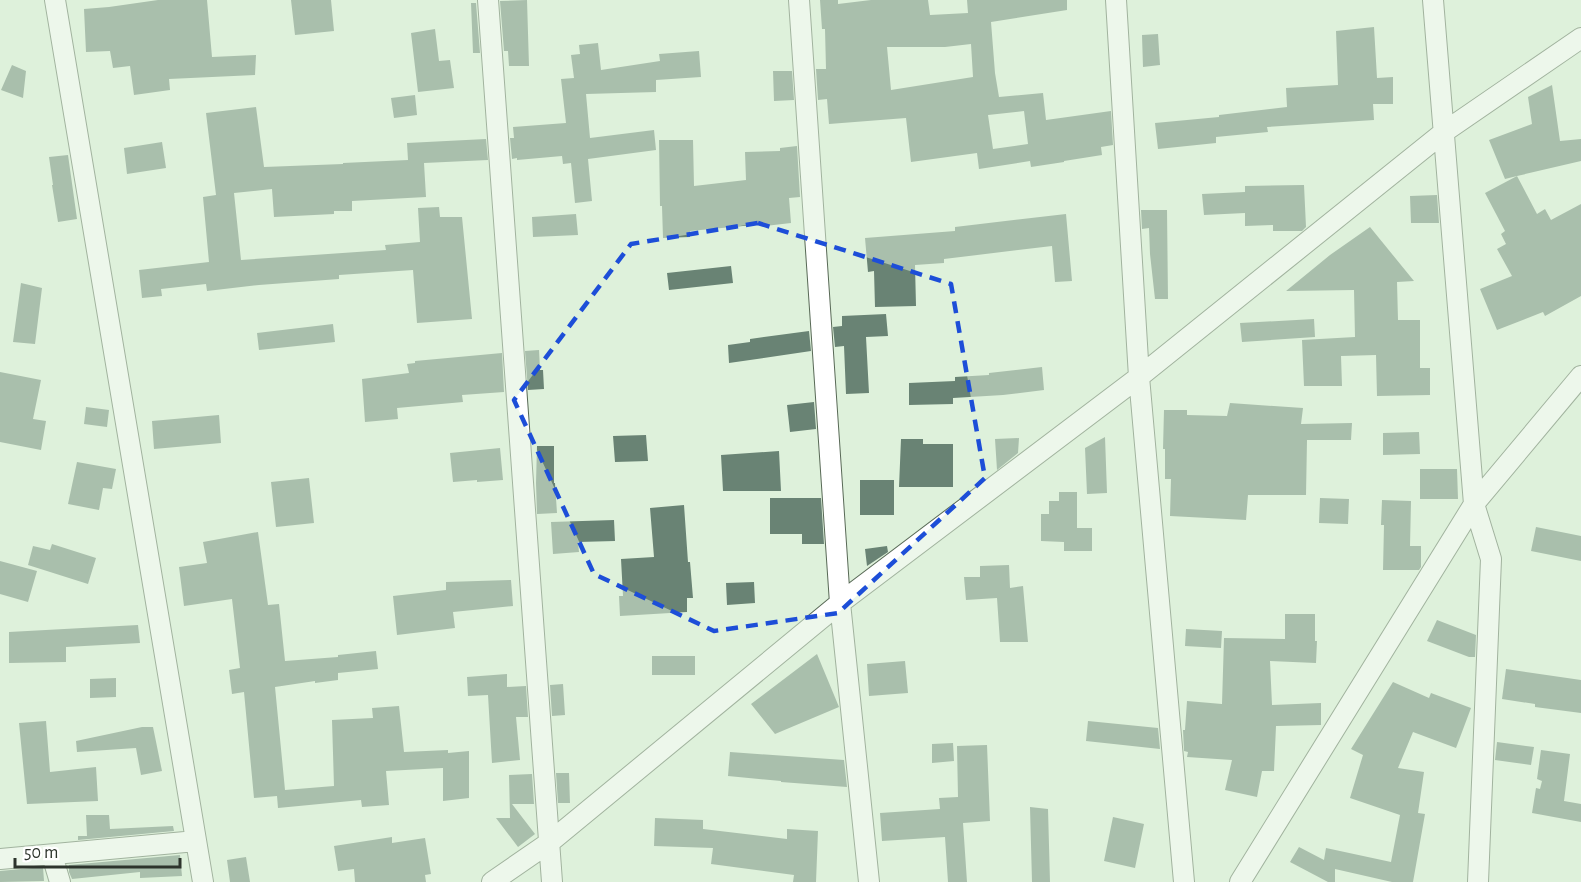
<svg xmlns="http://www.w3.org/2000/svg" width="1581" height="882" font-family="'Alegreya Sans',sans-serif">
<rect width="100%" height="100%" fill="#def1db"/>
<!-- building -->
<path fill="#698374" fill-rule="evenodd" d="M158,0H207L212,57L256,55L255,75L169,79L170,90L134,95L130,66L113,68L110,51L86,52L84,9L109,7Z
M291,0H331L334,31L295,35Z
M527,0L529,66H509L508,51H504L500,1Z
M820,0H838V4L871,0H928L930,15L968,13L967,0H1067V10L991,22L995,73L999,97L1043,93L1046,120L1111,111L1113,145L1101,147L1102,155L1064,161V162L1031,167L1030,161L979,169L977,153L911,162L906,118L829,124L827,99L818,100L816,69H826L825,29H822ZM971,44L973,77L891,90L887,47H945ZM1024,111L1028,144L993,149L988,115Z
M471,3H476L480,53H473Z
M1374,27L1377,78L1393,77V104H1373L1374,120L1267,127L1268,132L1216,137V143L1158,149L1155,123L1219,117V115L1287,107L1286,88L1338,85L1336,31Z
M435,29L439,61L450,60L454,88L418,92L411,33Z
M1158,34L1160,65L1143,67L1142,35Z
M598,43L601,70L660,61L659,54L699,51L701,77L656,80V92L586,94L590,138L654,130L656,150L588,159L592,201L575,203L571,163L563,164L562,156L517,160V158L512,159L510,138H514L513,127L566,123L561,79L574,78L571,55L580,54L579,45Z
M12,65L26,71L23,98L1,90Z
M773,71H792L794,100L774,101Z
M1552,85L1560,141L1581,139V161L1517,176L1537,214L1545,209L1551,220L1581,204V296L1545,316L1543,312L1497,330L1480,289L1512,276L1497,249L1506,244L1501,234L1505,231L1485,193L1517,176L1505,179L1489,140L1532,124L1528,97Z
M415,95L417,115L394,118L391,98Z
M256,107L264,167L343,164V163L408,160L407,143L486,139L488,160L424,163L426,197L352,201V211H334V214L274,217L272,189L234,193L241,260L386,250L385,245L420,242L418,208L439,207L440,217H462L472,319L417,323L413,270L339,275V279L259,285L207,291L206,284L161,289L162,296L142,298L139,270L209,262L203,197L216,195L206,113Z
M659,140H693L694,186L746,180L745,152L780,151V148L797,146L800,197L789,198L791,223L765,226L764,224L690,231V237L663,238L662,206H660Z
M162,142L166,168L127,174L124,148Z
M68,155L77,219L58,222L52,185H53L49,157Z
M1304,185L1306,227L1302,231H1273V225L1245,226V213L1204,215L1202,194L1245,192V186Z
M1437,195L1439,223H1411L1410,196Z
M1141,210H1167L1168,299H1155L1150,254L1149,228L1142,229Z
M576,214L578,235L533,237L532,217Z
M1066,214L1072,281L1055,282L1052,246L944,259V263L915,265L916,306L875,307L874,271L868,272L865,238L955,231V227Z
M1370,227L1414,281L1397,282L1398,320H1420V368H1430V395L1377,396L1376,355L1341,356L1342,386H1304L1302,340L1355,337L1354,290L1286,291L1330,255Z
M731,266L733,283L669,290L667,273Z
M21,283L42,288L35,344L13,342Z
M886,314L888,336L866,337L869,393L846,394L844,346L835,347L833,327L842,326V316Z
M1314,319L1315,337L1242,342L1240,323Z
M333,324L335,342L259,350L257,333Z
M809,331L811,351L729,363L728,345L750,342V339Z
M539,350L540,370H543L544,389L528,390L525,351Z
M502,353L504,392L462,395L463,402L397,408L398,419L365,422L362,379L409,373L407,364L415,363V361Z
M1042,367L1044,390L1003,395L953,398V404L909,405V383L955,381V377L989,375V373Z
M0,372L41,380L33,419L46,421L41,450L0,442Z
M814,402L816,429L790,432L787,405Z
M1230,403L1303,408L1301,424L1352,423L1351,440H1307L1306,495H1248L1246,520L1170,516L1171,479H1165V449H1163L1164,410H1187V415L1227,416Z
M86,407L109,410L107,427L84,424Z
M219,415L221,443L154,449L152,421Z
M1419,432L1420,454L1383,455V433Z
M646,435L648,461L615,462L613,436Z
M1105,437L1107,493L1087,494L1085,448Z
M1019,438L1018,453L997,470L995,439Z
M901,439H923V444H953V487H899Z
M537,446H554V483H555L557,513L537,514L536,483Z
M500,448L503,480L477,482V480L453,482L450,453Z
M779,451L781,491H723L721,455Z
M77,462L116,469L112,489L103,488L99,510L68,504Z
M1420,469H1457L1458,499H1420Z
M309,478L314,523L276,527L271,482Z
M860,480H894V515H860Z
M1059,492H1077V528H1092V551H1064V542L1041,541V514H1049V501H1059Z
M770,498H821L824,544H802V534H770Z
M1320,498L1349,499L1348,524L1319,523Z
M1382,500L1411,501L1410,546H1421V567L1419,570H1383L1384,525H1381Z
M684,505L688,562H690L693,598H687V612L620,616L619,596H623L621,559L654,557L650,508Z
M614,520L615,541L578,542L579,552L553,554L551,522Z
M1536,527L1581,536V561L1531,551Z
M258,532L268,605L279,604L285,661L338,657V655L376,651L378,669L338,673V680L315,683V681L275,687L285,790L334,786L332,720L373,718L372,708L399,706L404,752L448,750V753L469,751V798L443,801V768L386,771L389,805L362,807L361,800L278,808L277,796L254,798L244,692L232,694L229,670L240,668L232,599L184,606L179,567L207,563L203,542Z
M52,544L96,558L88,584L28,565L33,546L50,550Z
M887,546L888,552L867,566L865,549Z
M0,561L37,571L28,602L0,594Z
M1009,565L1010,588L1023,586L1028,642H1000L997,598L966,600L964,577H980V566Z
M511,580L513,606L453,612L455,628L397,635L393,596L446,590V582Z
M754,582L755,603L727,605L726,583Z
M1285,614H1315V641H1317L1316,663L1270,661L1272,705L1321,703V725L1276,726L1274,771H1262L1257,797L1225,790L1232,760L1187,757L1188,752L1184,751L1183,730H1185L1187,701L1222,704L1224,638L1285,639Z
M1437,620L1476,635L1475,657H1469L1427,641Z
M138,625L140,643L66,647V662L9,663V632Z
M1186,629L1222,631L1221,648L1185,646Z
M817,654L839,707L775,734L751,704Z
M652,656H695V675H652Z
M905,661L908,693L869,696L867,664Z
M1506,669L1581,680V713L1535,707V704L1502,699Z
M507,674V687L526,686L528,717H516L520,760L492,763L488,695L468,696L467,677Z
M116,678V697L90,698V679Z
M1393,682L1429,698L1431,693L1471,708L1456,748L1413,732L1398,768L1424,772L1418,813L1425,814L1413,882H1392L1335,869V882H1328L1290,862L1299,847L1324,860L1326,848L1391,862L1400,815L1350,798L1363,755L1351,749Z
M563,684L565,715L552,716L550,685Z
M46,721L50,772L96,767L98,801L27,804L19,723Z
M1088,721L1158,728L1160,749L1086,741Z
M142,727H153L162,771L141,775L136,748L77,752L76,741Z
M1497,742L1534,747L1531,765L1495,760Z
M953,743L954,761L932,763V744Z
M987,745L990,821L963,823L967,882H948L945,837L882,841L880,813L940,809L939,798L958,797L957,746Z
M1541,750L1570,754L1564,801L1581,804V822L1532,813L1536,788L1540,789L1542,781L1537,779Z
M730,752L844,760L847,787L781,782V781L728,776Z
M556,773H569L570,803H558Z
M532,774L534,804H512L535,834L518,847L496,818H510L509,775Z
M1030,807L1048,809L1050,882H1032Z
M86,815H109L110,829L173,826L174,831L78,840V836H87Z
M1113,817L1144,824L1135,868L1104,861Z
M655,818L703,820V829L787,839V829L818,831L816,882H793L794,875L711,864L713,848L654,846Z
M392,837V843L425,838L431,874L425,875L426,882H355L354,869L338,871L334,846Z
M180,855L182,876L140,878V872L72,879L69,872V865Z
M246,857L250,882H230L227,860Z
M43,867L44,881L0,882V871Z"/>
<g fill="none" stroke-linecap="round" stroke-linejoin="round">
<!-- minor casing -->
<g stroke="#586956" stroke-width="22">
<path id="minor" d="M55,0L203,882
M488,0L552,882
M799,0L840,603L869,882
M1116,0L1139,377L1184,882
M1433,0L1474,504L1491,559L1478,882
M52,855L60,882
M0,859L196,841
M492,882L550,842L840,603L1139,377L1444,132L1581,38
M1240,882L1474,504L1581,376"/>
</g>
<!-- minor -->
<use href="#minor" stroke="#fff" stroke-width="20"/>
</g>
<!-- marked area -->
<path d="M0 0H1581V882H0ZM758,223L951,284L985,478L838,613L714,631L594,574L514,400L631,244Z" fill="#def1db" fill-opacity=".55" fill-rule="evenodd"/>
<path fill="none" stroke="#1d4ed8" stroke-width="4.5" stroke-dasharray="12 8" stroke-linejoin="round" d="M758,223L951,284L985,478L838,613L714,631L594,574L514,400L631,244Z"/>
<!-- scale -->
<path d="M15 858v9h165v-9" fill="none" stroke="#2d342c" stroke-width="3"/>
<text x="24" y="858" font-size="18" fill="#2d342c" stroke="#ffffff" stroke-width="4.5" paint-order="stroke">50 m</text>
</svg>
